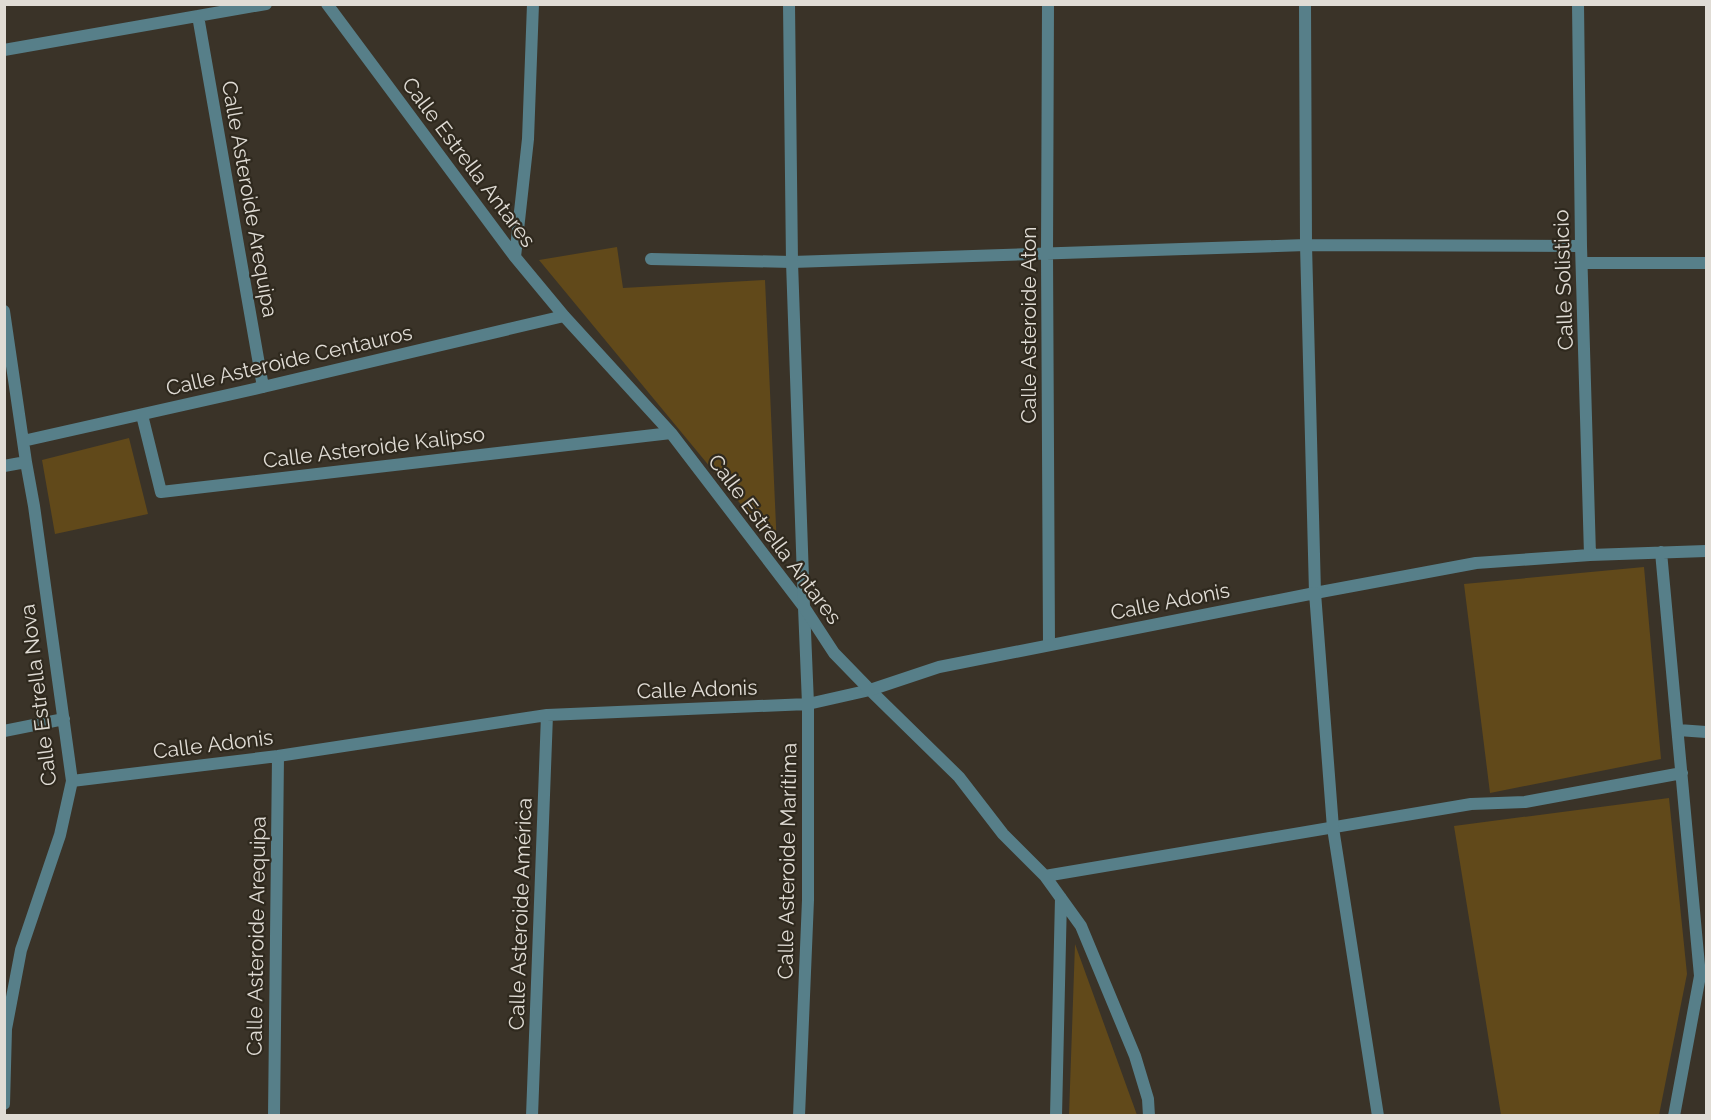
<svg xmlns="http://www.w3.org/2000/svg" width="1711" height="1120" font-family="Raleway,sans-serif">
<rect width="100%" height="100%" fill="#3a3328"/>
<!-- green -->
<path fill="#61491a" d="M617,247L623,288L765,280L777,548L539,260Z
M129,438L148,514L55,534L42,460Z
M1644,567L1661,759L1490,793L1464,584Z
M1669,798L1687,974L1659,1115H1501L1454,826Z
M1075,944L1137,1115H1069Z"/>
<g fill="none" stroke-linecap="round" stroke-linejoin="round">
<!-- minor -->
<path stroke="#577f89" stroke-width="12" d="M327,4L515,257L564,316L671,433L804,607L808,704V900L799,1116
M1048,4L1047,254L1049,644
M1305,4L1306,245L1315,593L1476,563L1590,555L1706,551
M1578,4L1581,246L1590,555
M198,16L263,387
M4,50L266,4
M515,257L528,139L533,4
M651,259L792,262L1306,245L1581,246
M1582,263H1706
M4,311L26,462L34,506L72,781L60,835L21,950L6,1029L4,1104
M142,415L161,492L671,433
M23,441L263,387L564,316
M4,466L26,462
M1661,552L1700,976L1674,1116
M1678,730L1706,732
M4,731L64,719
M72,781L278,756L547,715L808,704L870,690L959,777L1003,834L1045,876L1081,926L1135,1056L1148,1099L1149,1116
M1045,876L1471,804L1525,802L1682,773
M274,1116L278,756
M532,1116L547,715
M1056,1116L1061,898"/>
<!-- tertiary -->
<path stroke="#577f89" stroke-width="12" d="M789,4L792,262L804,607L834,653L870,690L939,667L1315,593L1333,828L1378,1116"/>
</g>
<g text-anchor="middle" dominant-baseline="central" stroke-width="4.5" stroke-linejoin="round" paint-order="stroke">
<!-- street labels -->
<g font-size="21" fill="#e0dcd5" stroke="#2f291e">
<text transform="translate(469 162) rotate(53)">Calle Estrella Antares</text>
<text transform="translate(250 199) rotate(80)">Calle Asteroide Arequipa</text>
<text transform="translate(1563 280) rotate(-92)">Calle Solisticio</text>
<text transform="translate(1028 325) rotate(-90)">Calle Asteroide Aton</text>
<text transform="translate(289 360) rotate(-13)">Calle Asteroide Centauros</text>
<text transform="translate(374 447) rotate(-7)">Calle Asteroide Kalipso</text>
<text transform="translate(775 539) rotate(53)">Calle Estrella Antares</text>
<text transform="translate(1170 601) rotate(-11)">Calle Adonis</text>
<text transform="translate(697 689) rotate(-2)">Calle Adonis</text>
<text transform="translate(38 695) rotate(-97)">Calle Estrella Nova</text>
<text transform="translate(213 744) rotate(-7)">Calle Adonis</text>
<text transform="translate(787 861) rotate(-89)">Calle Asteroide Marítima</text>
<text transform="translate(520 914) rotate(-88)">Calle Asteroide América</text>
<text transform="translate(256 936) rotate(-89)">Calle Asteroide Arequipa</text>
</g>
</g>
<!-- border -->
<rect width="1711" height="1120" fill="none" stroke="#e0dcd5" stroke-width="12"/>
</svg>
